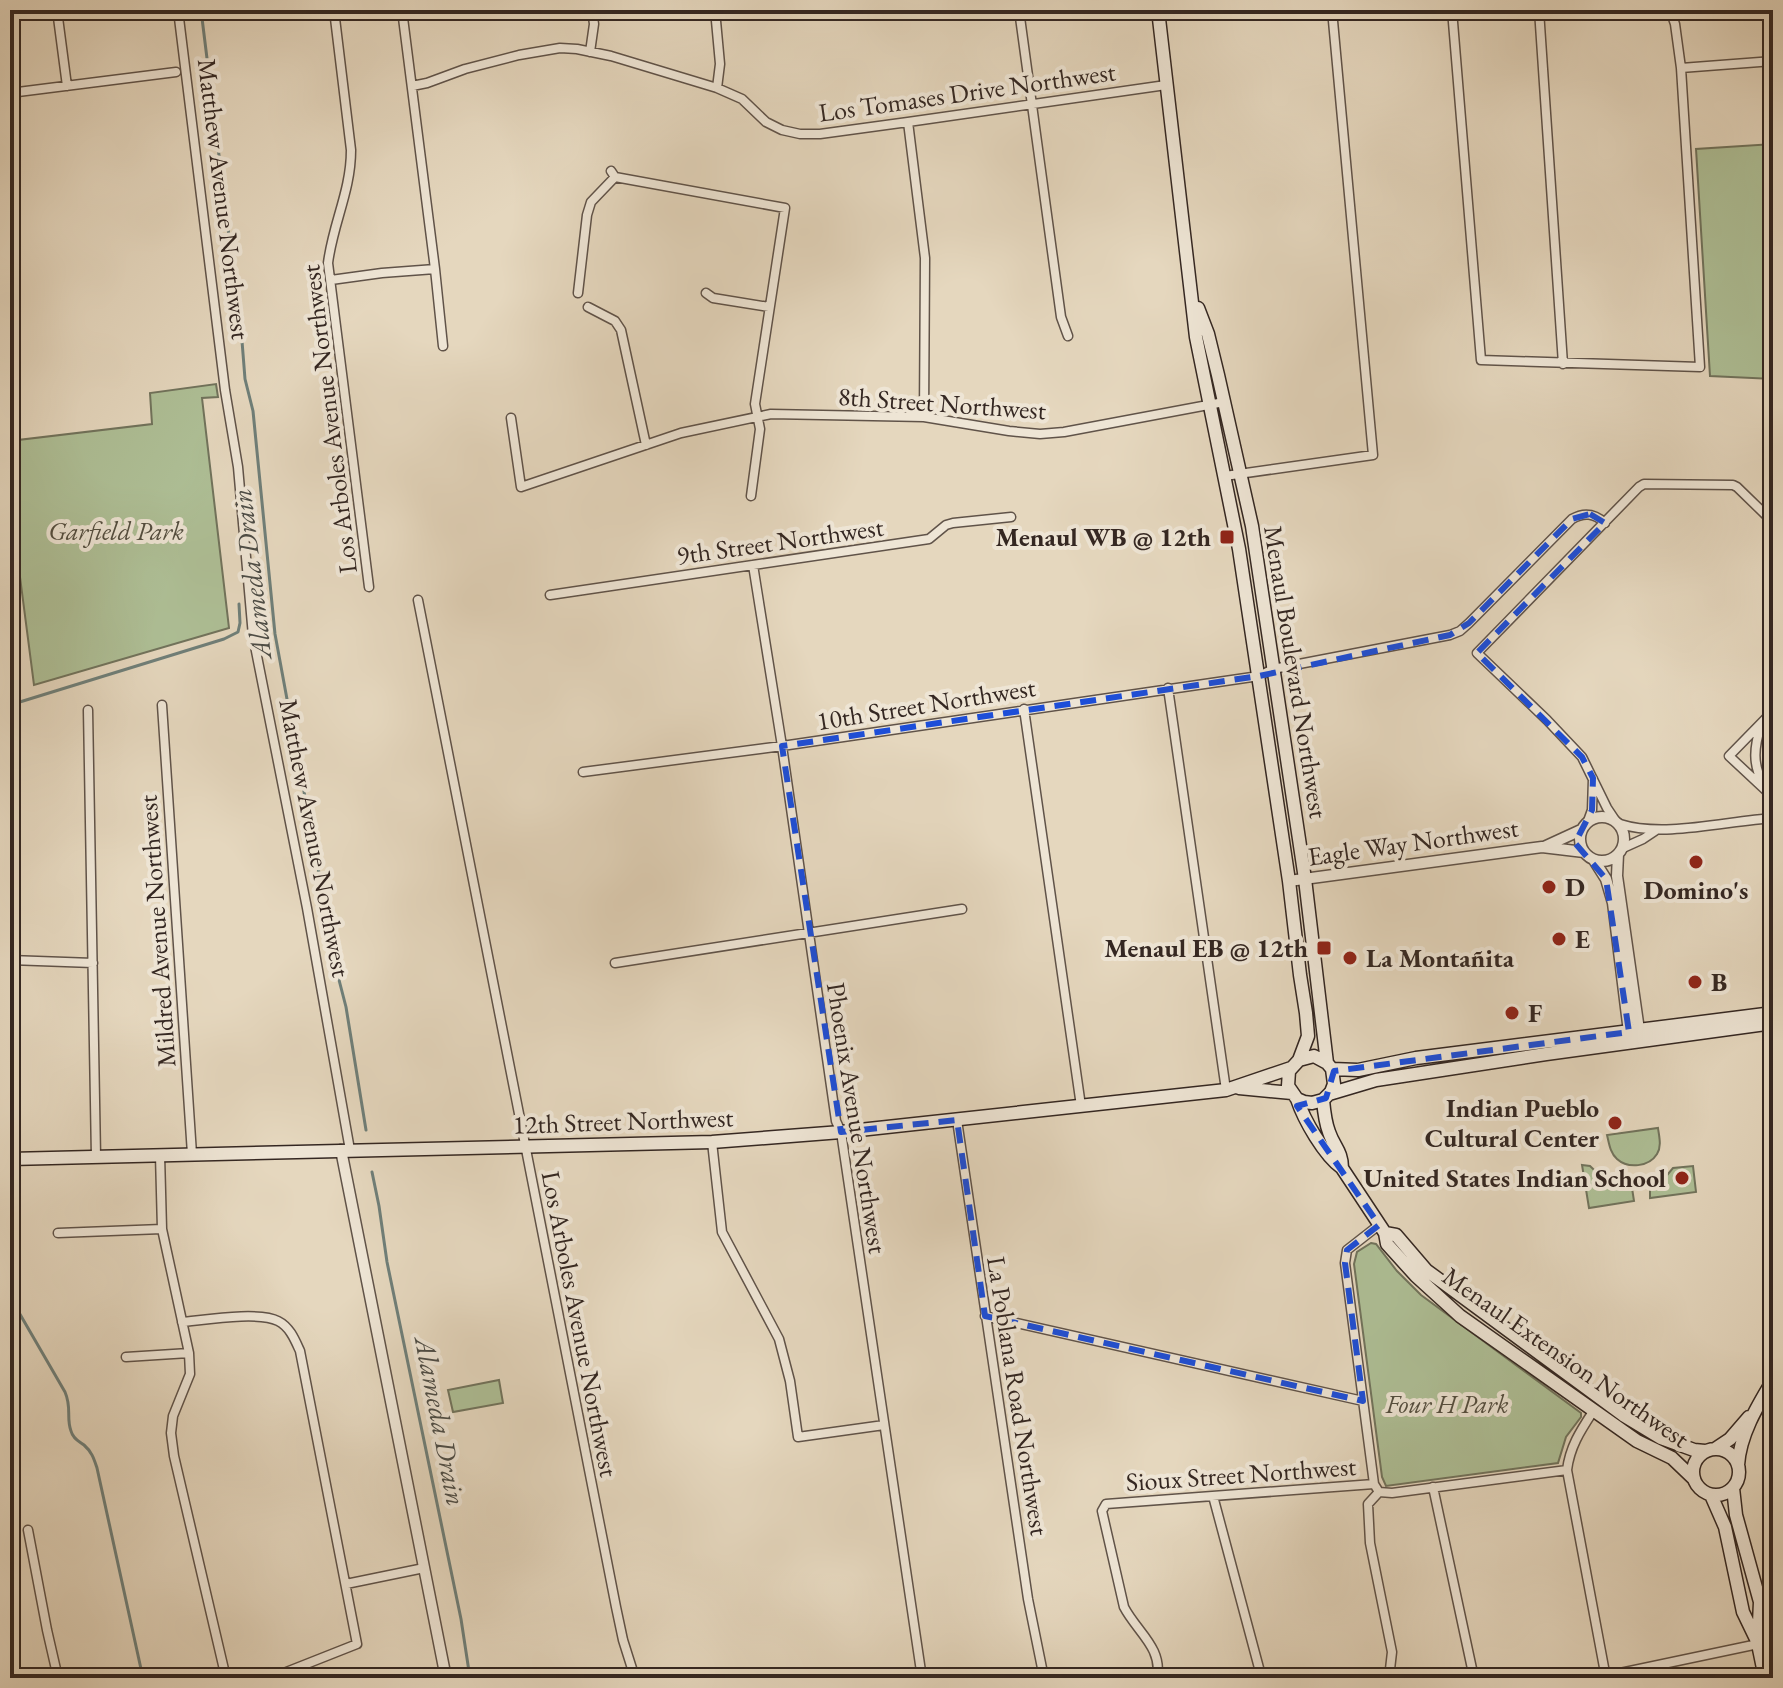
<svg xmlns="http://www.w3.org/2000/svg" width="1783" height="1688" font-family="'EB Garamond',serif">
<rect width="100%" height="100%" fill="#e5d7be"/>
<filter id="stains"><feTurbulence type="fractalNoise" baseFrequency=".0025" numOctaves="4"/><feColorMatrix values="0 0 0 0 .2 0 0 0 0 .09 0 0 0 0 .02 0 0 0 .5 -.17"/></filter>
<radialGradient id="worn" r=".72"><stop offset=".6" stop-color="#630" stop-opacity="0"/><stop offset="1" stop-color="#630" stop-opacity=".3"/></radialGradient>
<!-- green -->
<path fill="#aebf96" stroke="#71735c" stroke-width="2" d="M1773,144V379L1710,376L1696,149Z
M216,384L218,397L202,398L229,628L34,685L10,500V441L152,424L150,393Z
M1658,1128C1659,1136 1662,1146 1657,1154C1649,1167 1628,1169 1617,1159C1610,1153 1609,1143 1607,1135Z
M1582,1165L1590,1166C1604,1180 1612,1186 1632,1188L1634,1201L1589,1208Z
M1693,1166L1696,1192L1650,1198V1188L1663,1180L1673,1168Z
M1371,1243L1376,1244L1397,1271L1421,1295L1581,1413V1417L1566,1437L1558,1463L1386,1486L1382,1477L1354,1264L1357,1252Z
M499,1380L503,1403L453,1412L448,1390Z"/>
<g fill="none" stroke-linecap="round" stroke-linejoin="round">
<!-- stream -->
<path stroke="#6f7f79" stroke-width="3" d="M201,10L242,341L245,379L253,411L275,634L338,976L346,1007L366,1130
M10,705L224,639L238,632L240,623L239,604
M372,1172L379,1206L387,1262L461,1619L470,1678
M10,1297L65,1392C72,1408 66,1418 71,1431C73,1439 79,1441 84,1445C92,1452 94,1459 97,1468L143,1678"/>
<!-- minor casing -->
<g stroke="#605349" stroke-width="11">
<path id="minor" d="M57,10L67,86
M178,10L225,390L238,467L253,636L307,908L350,1150
M334,10L351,150C351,191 333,223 328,263L369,587
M402,10L435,269L443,346
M715,10L720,64L717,88
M1019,10L1061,317L1068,336
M1452,10L1481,360L1700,367L1681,68L1675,24L1670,10
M1539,10L1563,364
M590,52L594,24L592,10
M1681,68L1773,61
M412,86L427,83L465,69L519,55L560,48L577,49L611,56L717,88L742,99L766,122L782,130L800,134H820L908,122L1166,85
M10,93L176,72
M908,122L925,258L924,417
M611,171L615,177L785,208L755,404L760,429L751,496
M331,280L382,273L435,269
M578,293L587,215L591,202L615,177
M706,293L713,298L769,307
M588,307L615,321L621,330L646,445
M511,418L521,487L681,433L771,414L924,417L1009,431L1040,434L1064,432L1224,402
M1225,476L1373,455L1332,10
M753,565L782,746L836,1121L841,1132L922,1678
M550,595L929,539L946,525L953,523L1011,517
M418,600L616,1607L623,1640L635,1678
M1168,688L1226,1090
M162,705L192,1154
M1024,709L1081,1106
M88,710L96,1157
M1773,711L1729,756L1773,797
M1761,725C1754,747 1752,765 1764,785
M583,772L782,746L1259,676L1273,669L1450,635L1460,631L1469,623L1572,519C1584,512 1594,513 1605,523
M1615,820L1607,808L1582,757L1547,720L1477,653L1639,487L1644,484L1733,485L1737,487L1773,522
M1588,821L1592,810L1593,779
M1620,824C1664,838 1726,821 1773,818
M1623,848L1643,839L1655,831
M10,960L93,963
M615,963L962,909
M957,1120L1028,1599L1044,1678
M712,1142L722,1232L779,1339L790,1381L798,1437L884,1425
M160,1155L162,1229L189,1353L190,1374L173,1416L171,1433L174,1456L226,1678
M58,1233L162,1229
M985,1316L1363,1401
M182,1322C204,1320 259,1311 278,1321C290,1327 295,1340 300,1351L357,1644L271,1678
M126,1357L189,1353
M1594,1410C1581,1430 1570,1446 1567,1470L1606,1678
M1433,1487L1474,1678
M1379,1492L1374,1484L1345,1263L1347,1250L1379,1225
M1379,1492L1368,1504L1370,1543L1392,1652L1389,1678
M1379,1492L1392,1493L1567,1470
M1213,1496L1259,1668
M28,1530L47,1630L58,1678
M346,1584L424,1568
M1606,1676L1758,1644
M1157,1678C1163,1648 1137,1632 1124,1607L1102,1511L1106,1504L1374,1484"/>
</g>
<!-- tertiary casing -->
<g stroke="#605349" stroke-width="13">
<path id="tertiary" d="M1580 839a22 22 0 1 1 44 0a22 22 0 1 1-44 0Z
M1544,847L1581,830
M1618,854L1617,876L1639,1030L1638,1037
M1594,860L1606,879L1613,903L1629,1032L1633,1038
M1289,881L1542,847L1584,852
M341,1150L446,1678"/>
</g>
<!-- secondary casing -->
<g stroke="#342722" stroke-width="15">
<path id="secondary" d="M1158,10L1196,337L1239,549L1289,881L1300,975L1306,1013L1308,1036L1299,1060L1289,1071L1288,1086L1297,1099L1304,1102L1312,1103L1323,1100L1331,1092L1334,1084L1332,1069L1327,1063L1314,1056L1299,1060
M1198,308L1208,334L1218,375L1252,526L1305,879L1327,1063
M1332,1069L1358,1070L1416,1058L1773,1013
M1239,1088L1292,1093
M1329,1094L1376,1080L1546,1054L1773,1023
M1297,1099C1304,1120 1324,1155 1342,1168L1385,1233L1387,1244L1416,1276L1460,1316L1637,1441L1672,1458L1694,1479
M1323,1100C1324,1111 1325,1122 1329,1132C1334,1147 1342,1151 1342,1168
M10,1159L712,1142L841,1132L1226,1090L1291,1068
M1385,1233L1396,1235L1426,1270L1623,1415L1661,1438L1694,1450L1705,1451
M1693 1472a23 23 0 1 1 46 0a23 23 0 1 1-46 0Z
M1715,1449L1730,1439L1749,1417
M1738,1465C1740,1434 1758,1405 1773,1380
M1733,1488L1736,1515L1760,1602L1758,1644L1765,1678
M1711,1495L1725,1527L1743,1612L1757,1641"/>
</g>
<!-- minor -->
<use href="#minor" stroke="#eee5d5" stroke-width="8"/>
<!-- tertiary -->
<use href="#tertiary" stroke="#eee5d5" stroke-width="10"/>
<!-- secondary -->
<use href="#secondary" stroke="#eee5d5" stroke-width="12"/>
</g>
<!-- marked area -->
<path fill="none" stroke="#1d4ed8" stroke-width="6" stroke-dasharray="16 10" stroke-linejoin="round" d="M1590,514L1605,523L1477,653L1582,757L1593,778L1592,810L1575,843L1606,879L1629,1032L1334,1071L1326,1098L1297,1106L1379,1225L1347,1250L1345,1263L1363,1401L985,1316L957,1120L841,1132L782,746L1259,676L1450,635L1469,623L1572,519Z"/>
<!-- markers -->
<g fill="#8f2418" stroke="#eee5d5" stroke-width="3">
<rect x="1219" y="529" width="16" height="16" rx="4"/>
<circle cx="1696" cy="862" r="8"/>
<circle cx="1549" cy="887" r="8"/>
<circle cx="1559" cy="939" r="8"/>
<rect x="1316" y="940" width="16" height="16" rx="4"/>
<circle cx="1350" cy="958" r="8"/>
<circle cx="1695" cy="982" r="8"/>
<circle cx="1512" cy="1013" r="8"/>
<circle cx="1615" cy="1123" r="8"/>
<circle cx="1682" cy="1178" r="8"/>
</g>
<g text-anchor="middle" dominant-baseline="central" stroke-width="8" stroke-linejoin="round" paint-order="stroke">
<!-- street labels -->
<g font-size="26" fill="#342722" stroke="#eee5d5">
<text transform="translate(967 92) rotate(-8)">Los Tomases Drive Northwest</text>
<text transform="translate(224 199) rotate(83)">Matthew Avenue Northwest</text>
<text transform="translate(942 403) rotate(4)">8th Street Northwest</text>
<text transform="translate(329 419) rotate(-97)">Los Arboles Avenue Northwest</text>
<text transform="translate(780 541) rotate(-8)">9th Street Northwest</text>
<text transform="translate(1296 672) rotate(81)">Menaul Boulevard Northwest</text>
<text transform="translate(926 704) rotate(-9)">10th Street Northwest</text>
<text transform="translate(315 838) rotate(79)">Matthew Avenue Northwest</text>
<text transform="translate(1413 842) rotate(-8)">Eagle Way Northwest</text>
<text transform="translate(157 931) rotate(-94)">Mildred Avenue Northwest</text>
<text transform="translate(857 1118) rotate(81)">Phoenix Avenue Northwest</text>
<text transform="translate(623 1121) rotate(-2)">12th Street Northwest</text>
<text transform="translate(580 1324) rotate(79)">Los Arboles Avenue Northwest</text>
<text transform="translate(1566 1357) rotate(35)">Menaul Extension Northwest</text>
<text transform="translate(1018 1396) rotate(81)">La Poblana Road Northwest</text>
<text transform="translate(1241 1474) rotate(-4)">Sioux Street Northwest</text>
</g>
<!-- park labels -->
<g font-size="26" font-style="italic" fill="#524d3f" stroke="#eee5d5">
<text x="116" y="531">Garfield Park</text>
<text x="1447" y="1404">Four H Park</text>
</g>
<!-- poi labels -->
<g font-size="26" font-weight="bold" fill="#342722" stroke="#eee5d5" text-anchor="start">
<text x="1211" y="537" text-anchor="end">Menaul WB @ 12th</text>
<text x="1565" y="887">D</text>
<text x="1696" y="890" text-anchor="middle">Domino's</text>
<text x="1575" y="939">E</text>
<text x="1308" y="948" text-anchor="end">Menaul EB @ 12th</text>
<text x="1366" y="958">La Montañita</text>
<text x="1711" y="982">B</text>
<text x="1528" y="1013">F</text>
<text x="1599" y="1108" text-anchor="end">Indian Pueblo<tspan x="1599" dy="30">Cultural Center</tspan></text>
<text x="1666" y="1178" text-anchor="end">United States Indian School</text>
</g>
<!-- water labels -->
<g font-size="28" font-style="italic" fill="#4c4c46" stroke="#eee5d5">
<text transform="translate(251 574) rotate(-97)">Alameda Drain</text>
<text transform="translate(441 1421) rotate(79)">Alameda Drain</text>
</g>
</g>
<!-- margin -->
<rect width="1783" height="1688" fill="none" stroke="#e5d7be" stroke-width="40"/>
<rect x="12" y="12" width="1759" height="1664" fill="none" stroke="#342722" stroke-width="4"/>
<rect x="20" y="20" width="1743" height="1648" fill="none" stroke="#342722" stroke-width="2"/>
<rect width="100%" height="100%" filter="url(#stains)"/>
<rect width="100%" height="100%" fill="url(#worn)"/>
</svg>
